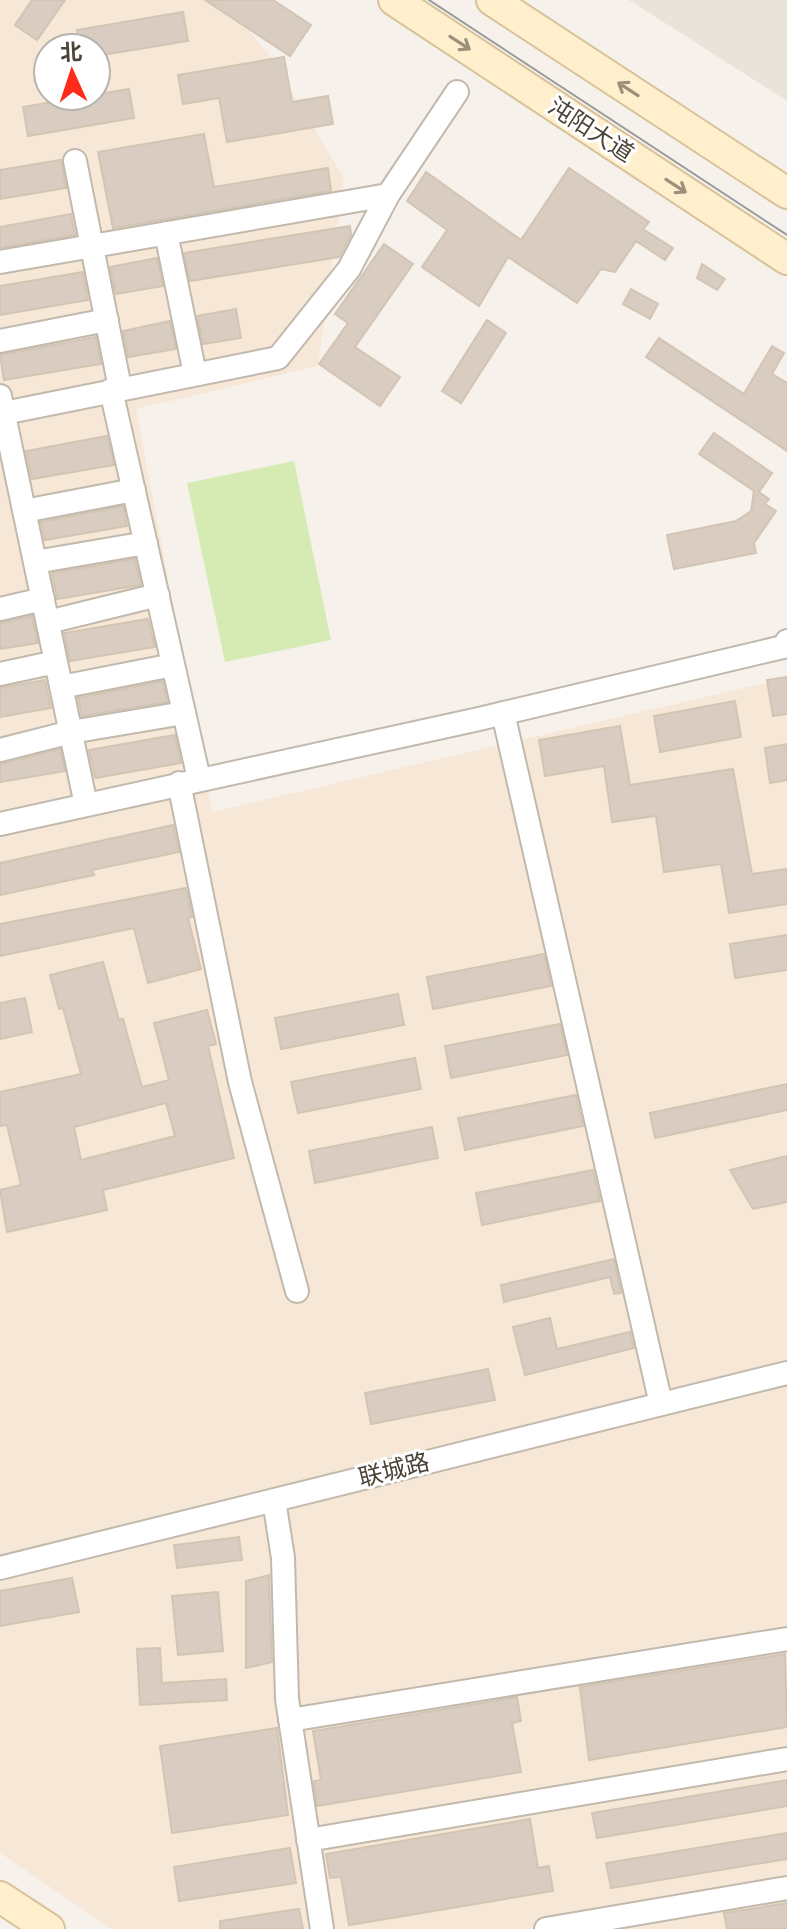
<svg xmlns="http://www.w3.org/2000/svg" width="787" height="1929" font-family="Karla,'Noto Sans SC',sans-serif">
<rect width="100%" height="100%" fill="#f6f2eb"/>
<!-- residential -->
<path fill="#eae3d9" d="M629,0H787V101Z"/>
<!-- commercial -->
<path fill="#f7e7d6" fill-rule="evenodd" d="M0,0H223L270,56L344,178L318,366L136,409L212,812L787,678V1929H112L0,1853ZM48,48H96V96H48Z"/>
<!-- green -->
<path fill="#d6ebb3" d="M294,461L331,640L225,662L187,483Z"/>
<!-- building -->
<path fill="#d8cdc0" stroke="#d3c4b3" stroke-width="2" fill-rule="evenodd" d="M32,0H65L37,40L15,25Z
M205,0H273L311,25L290,56Z
M183,12L188,41L96,56V48H80L77,30Z
M284,57L292,102L328,96L333,124L227,142L219,98L183,104L178,75Z
M129,89L134,118L28,136L23,107Z
M204,134L214,187L328,168L331,191L113,228L98,152Z
M61,160L66,188L0,199V170Z
M569,168L649,222L643,229L673,248L665,260L636,241L615,272L601,269L577,303L508,257L479,306L422,267L447,230L407,201L426,172L521,240Z
M71,214L75,235L0,248V227Z
M350,226L351,235L339,257L190,281L184,253Z
M384,244L413,264L355,347L400,377L380,406L319,364L348,323L335,314Z
M157,258L163,286L116,294L110,267Z
M702,264L725,279L717,290L697,278Z
M83,272L88,300L0,315V286Z
M631,289L658,304L650,319L623,304Z
M236,309L241,338L203,344L197,316Z
M487,320L506,333L461,403L442,391Z
M170,321L176,349L128,357L123,331Z
M96,337L101,364L4,380L0,355Z
M659,338L744,394L772,346L784,353L772,374L787,383V451L646,357Z
M714,433L772,473L759,492L769,499L765,504L776,511L754,543L756,553L674,569L667,535L736,521L751,511L754,491L699,454Z
M107,436L114,465L32,479L26,451Z
M123,506L127,526L45,540L41,522Z
M135,559L141,585L57,599L52,573Z
M32,616L38,643L0,649V623Z
M148,619L155,647L70,661L64,633Z
M787,677V714L773,716L767,680Z
M45,680L51,708L0,717V688Z
M163,681L167,702L82,716L78,698Z
M735,701L741,737L660,752L654,716Z
M620,726L630,785L733,769L752,874L787,869V904L729,913L721,864L664,872L656,816L612,822L604,766L545,776L539,740Z
M175,735L181,763L95,778L89,750Z
M787,744V780L770,783L765,748Z
M60,749L65,771L0,782V764Z
M173,825L179,852L92,870L94,875L0,895V863Z
M186,888L192,917L188,918L201,969L148,983L134,928L0,956V924Z
M787,935V970L735,978L730,944Z
M544,954L551,986L433,1009L427,977Z
M103,962L119,1020L123,1019L142,1087L169,1080L154,1023L207,1010L216,1044L208,1046L234,1158L103,1190L107,1210L7,1232L0,1190L21,1185L7,1125L0,1126V1092L81,1074L63,1008L59,1009L50,975ZM166,1103L175,1136L81,1160L74,1127Z
M398,994L404,1025L281,1049L275,1018Z
M25,998L32,1032L0,1039V1003Z
M560,1024L567,1055L451,1078L445,1046Z
M415,1058L421,1089L298,1113L291,1082Z
M787,1084V1110L655,1138L650,1113Z
M576,1095L583,1126L465,1150L458,1118Z
M432,1127L438,1158L315,1183L309,1151Z
M787,1156V1202L753,1209L730,1170Z
M593,1170L600,1201L482,1225L476,1193Z
M614,1259L621,1293L614,1294L610,1277L504,1302L501,1285Z
M550,1318L557,1349L630,1332L634,1348L525,1375L513,1327Z
M488,1369L495,1400L371,1424L365,1393Z
M239,1537L242,1560L177,1568L174,1545Z
M269,1575L272,1662L246,1668V1581Z
M72,1578L79,1612L0,1626V1591Z
M218,1592L223,1651L178,1655L172,1596Z
M160,1648L162,1683L226,1679L227,1700L140,1705L137,1649Z
M785,1654L787,1727L589,1760L580,1687Z
M517,1697L521,1721L512,1723L521,1772L317,1806L314,1781L321,1780L313,1731Z
M277,1728L288,1815L172,1833L160,1746Z
M787,1780V1806L597,1838L592,1813Z
M530,1819L538,1868L549,1866L553,1891L349,1925L341,1877L330,1878L326,1854Z
M787,1833V1859L611,1888L606,1863Z
M290,1848L296,1883L179,1901L174,1867Z
M787,1903V1929H727L724,1913Z
M299,1909L303,1929H220V1921Z"/>
<g fill="none" stroke-linecap="round" stroke-linejoin="round">
<!-- street casing -->
<g stroke="#c2b9ad" stroke-width="26">
<path id="street" d="M75,161L120,388
M166,233L195,374
M0,262L388,195
M0,341L107,320
M111,390L199,779
M0,396L86,805
M4,413L278,358L349,269L388,195L457,92
M24,511L134,490
M35,562L146,543
M0,609L43,599
M48,622L158,595
M0,674L56,662
M61,687L173,665
M503,713L661,1404
M0,750L71,732L184,713
M179,783L240,1082L297,1291
M0,824L479,719L783,647L787,641
M274,1500L283,1558L287,1699L322,1929
M0,1568L787,1373
M290,1720L787,1639
M308,1840L787,1759
M546,1929L787,1888"/>
</g>
<!-- secondary casing -->
<g stroke="#d7c29a" stroke-width="34">
<path id="secondary" d="M394,0L787,259
M492,0L787,193
M0,1897L49,1929"/>
</g>
<!-- street -->
<use href="#street" stroke="#fff" stroke-width="22"/>
<!-- secondary -->
<use href="#secondary" stroke="#ffefcc" stroke-width="30"/>
<!-- tram -->
<path stroke="#999" stroke-width="2" d="M429,0L787,235"/>
</g>
<!-- one-way arrows -->
<defs><path id="oneway-shaft" d="M-6 0H5M1.5-3L5.5 0L1.5 3" fill="none" stroke-width="1.6" stroke-linecap="round" stroke-linejoin="round" transform="scale(2)"/></defs>
<g stroke="#9c907b">
<use href="#oneway-shaft" transform="translate(460 43) rotate(33)"/>
<use href="#oneway-shaft" transform="translate(628 89) rotate(-147)"/>
<use href="#oneway-shaft" transform="translate(676 186) rotate(33)"/>
</g>
<g text-anchor="middle" dominant-baseline="central" stroke-width="6" stroke-linejoin="round" paint-order="stroke">
<!-- street labels -->
<g font-size="24" fill="#4b4238" stroke="#fff">
<text transform="translate(591 130) rotate(33)">沌阳大道</text>
<text transform="translate(394 1470) rotate(-14)">联城路</text>
</g>
</g>
<!-- north arrow -->
<g transform="translate(72 72) rotate(357)"><circle r="38" fill="#ffffff" stroke="#b7b3af" stroke-width="2"/>
<path d="M0-6L14 30L0 20L-14 30Z" fill="#ff2a19"/>
<text y="-12" font-size="22" font-weight="bold" text-anchor="middle" fill="#4b4238">北</text>
</g>
</svg>
